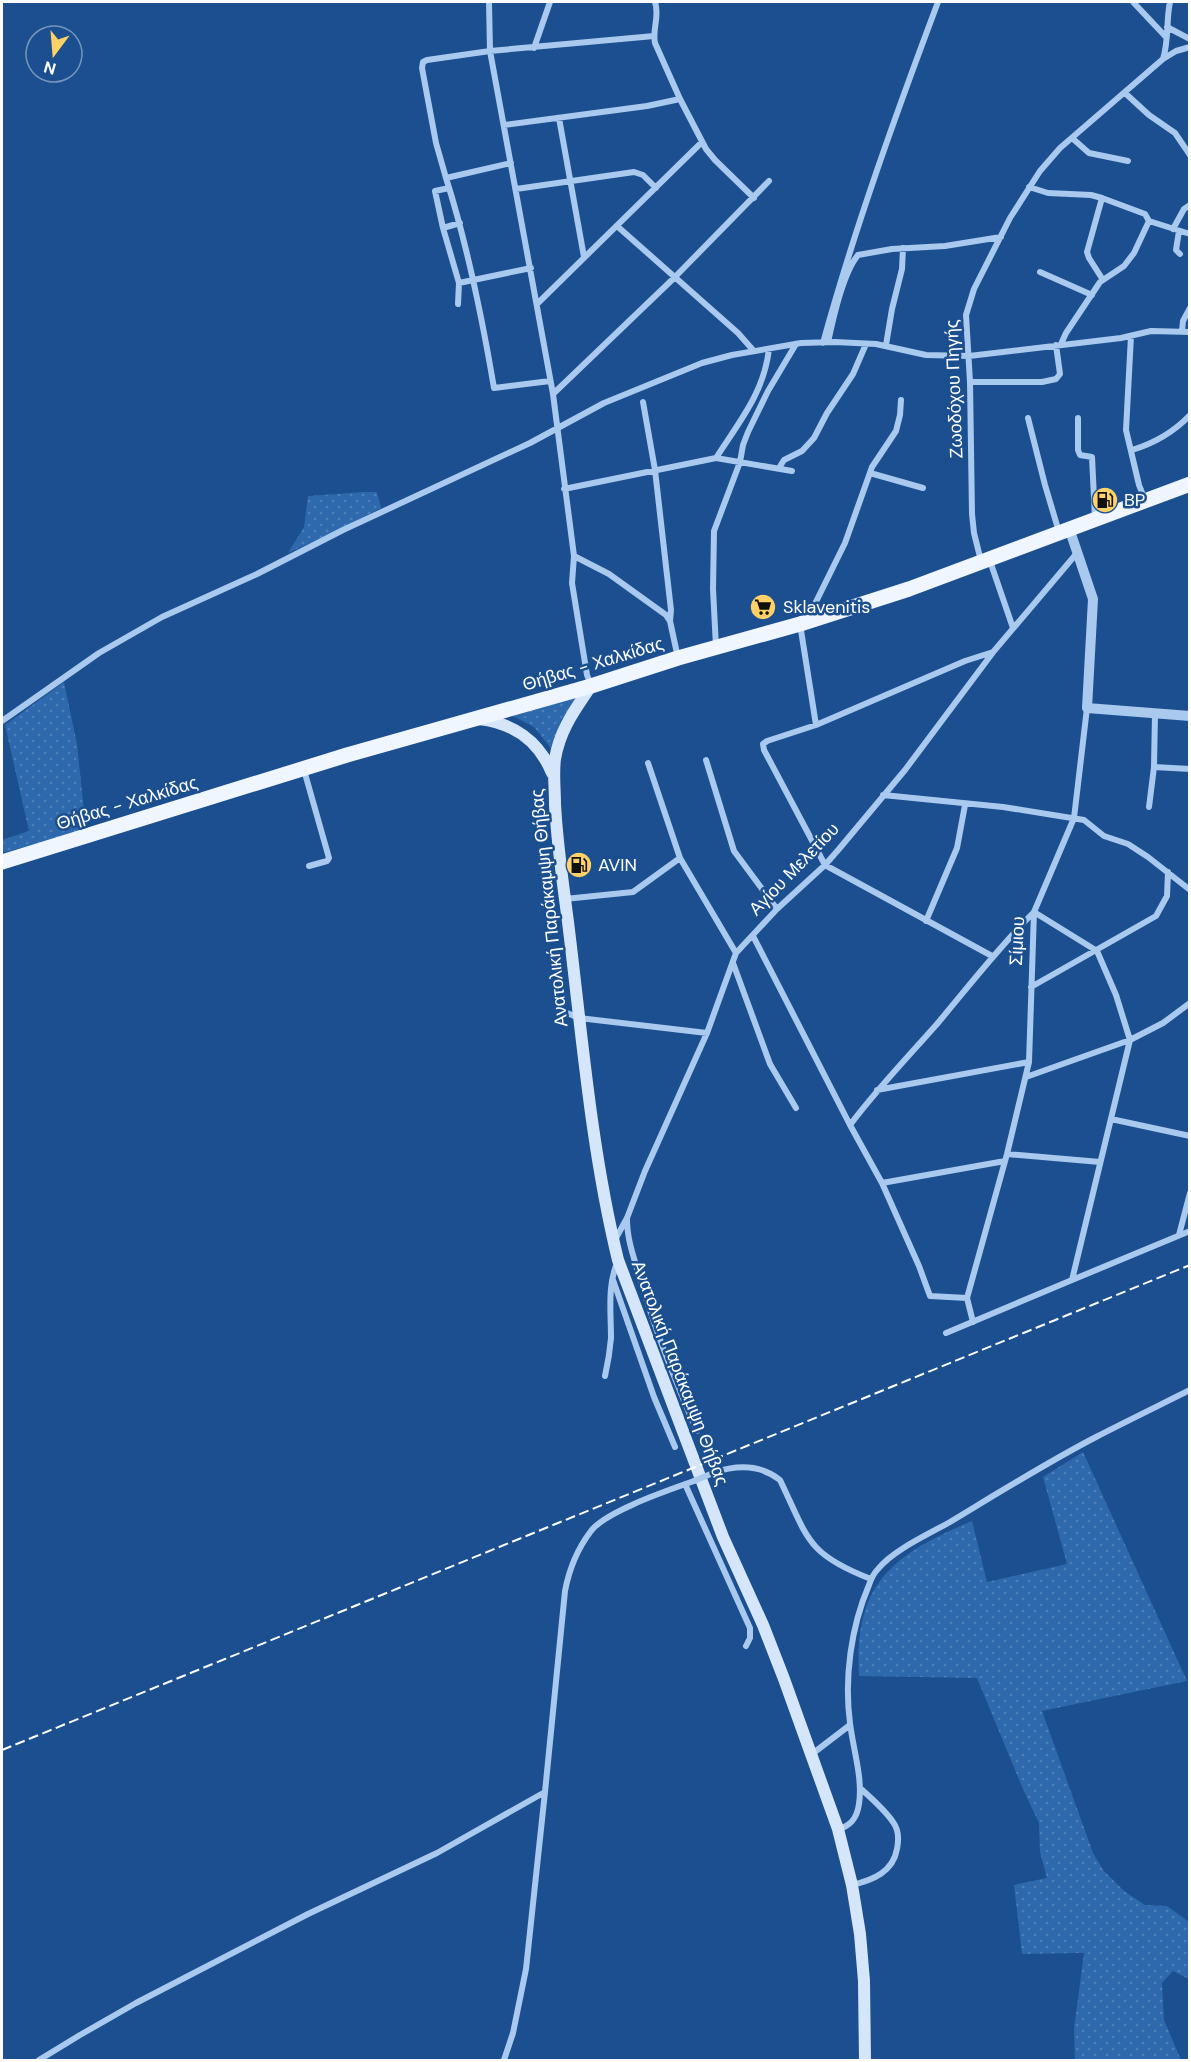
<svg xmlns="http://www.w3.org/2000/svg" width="1191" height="2062" font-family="'DM Sans',sans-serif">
<defs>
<pattern id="grass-dots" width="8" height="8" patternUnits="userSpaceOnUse" patternTransform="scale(1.5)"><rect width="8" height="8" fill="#2e69ad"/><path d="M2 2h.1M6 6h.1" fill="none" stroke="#4d80b9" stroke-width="1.8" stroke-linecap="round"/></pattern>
</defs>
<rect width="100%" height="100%" fill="#1b4f8f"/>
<!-- grass -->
<path fill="url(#grass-dots)" d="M363,492H377L381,508L336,531L288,553L304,527L308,496Z
M64,682L77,744L86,830L2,853V840L29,831L5,725Z
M579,697L561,720L553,751L534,727L511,715Z
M1083,1452L1187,1681L1042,1711L1093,1853L1103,1870L1124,1891L1145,1905L1167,1906L1189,1922V1979L1173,1971L1162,1983L1164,2020L1181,2060H1075L1074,2029L1084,1953L1022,1954L1014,1885L1047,1878L1040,1852L1039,1823L1023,1789L977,1678L859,1676C854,1583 892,1555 972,1521L987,1582L1067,1564L1043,1477Z"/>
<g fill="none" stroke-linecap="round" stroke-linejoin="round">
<!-- minor -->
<path stroke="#a9c9ee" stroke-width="6" d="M489,2L490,51L553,394L574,556L572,583L587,675L591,685
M655,2C660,16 652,29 655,43L680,99L706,149L715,160L754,198
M1133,2L1166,37
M1167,27L1190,39
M534,48L550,2
M1163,59L1176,51L1190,47
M1125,93L1149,115L1175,133L1190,155
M559,118L584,257
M504,125L647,106L680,99
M1072,138L1089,153L1128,161
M511,163L446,178C468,247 482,317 494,388L550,381
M446,178L436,143L422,68L423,62L427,60L490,51L654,36
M1029,187L1048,193L1091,195L1102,198L1145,214L1149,221
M449,188L435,191L443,228L459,283L458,304
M516,189L634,172L643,175L656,188
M1102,198L1087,252L1089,258L1103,280
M617,226L738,333L753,350
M443,228L460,223
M1173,229L1184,209L1190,205
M1179,231L1176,250L1180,254
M1040,272L1092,295
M459,283L531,268
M537,304L702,142
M1182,331L1183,321L1190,308
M1131,336L1126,430L1139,485L1145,500
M828,342C833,319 843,273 858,255L892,249L945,246L1001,237
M823,343C855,227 896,114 938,2
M1061,344L1066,333L1100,282L1124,266L1134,253L1149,221L1190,234
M886,345L892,309L902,269L903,248
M970,382H1042L1056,379L1060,374L1056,345
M553,394L674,278L769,181
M643,402L655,470L671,610L670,621
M1028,418L1045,485L1059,532
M1078,418V450L1080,455L1092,457L1095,518
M1132,450C1155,443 1173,433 1190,415
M716,458C739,422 764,393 769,349
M779,468L784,460L802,451L814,438L827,413L853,374L866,344
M870,473L923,488
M564,489L716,458L792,471
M574,556L609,574L666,615L670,621L678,658
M981,561L974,533L972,514L970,382L966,315L974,289L1010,218L1040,171L1060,148L1163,59C1169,41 1166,20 1170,2
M990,561L1013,628
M808,618L845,543L872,467L896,431L900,415L901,400
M800,624L816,725
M716,647L713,589L714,531L740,462L743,445L748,432L768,391L796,344
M2,721L99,653L162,617L257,574L343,530L530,443L604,403L702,363L732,355L801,343L835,342L876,344L926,355L969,356L1121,338L1151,331L1190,332
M706,760L734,851L777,909
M648,763L680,858L736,953
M1154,767L1190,769
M304,770L329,858L327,861L309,866
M883,795L1003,807L1084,820L1104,836L1128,844L1148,857L1190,890
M1149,807L1154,767L1155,714
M565,899L633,892L680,858
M926,921L957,848L965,805
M753,936L850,1125
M992,956L825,865L764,750L763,744L767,741L816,725L965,661L993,652
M733,963L770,1064L796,1108
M1031,987L1156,916L1167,896L1168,872
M560,1010L579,1018L707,1033
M1026,1077L1130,1040L1163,1023L1190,1003
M877,1090L1029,1062
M1111,1119L1190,1136
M1007,1154L1100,1162
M882,1183L1005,1161
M627,1219C627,1240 634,1258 640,1278C655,1330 675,1381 697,1431
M1179,1235L1190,1193
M616,1238L627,1218L645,1171L707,1033L736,953L777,909L825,865L839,849L905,770L994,651L1077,553
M613,1280L654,1397L675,1447
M1072,1280L1190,1231
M967,1298L1007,1154L1029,1062L1034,912L1074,818L1087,708
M967,1298L973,1322
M946,1333L1072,1280L1130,1040L1116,995L1097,951L1034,912C999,947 969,986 937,1024C907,1058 877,1089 850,1125L882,1183L919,1266L930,1296L967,1298
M605,1376C608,1363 610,1350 611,1338C611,1313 607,1284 618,1261
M713,1473C736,1465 760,1464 780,1480C808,1538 806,1554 871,1579
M685,1484L750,1628V1638L746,1646
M812,1754L850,1725
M838,1829C851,1826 857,1818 859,1804C863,1778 853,1749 850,1723C844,1678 851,1627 869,1585C871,1579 874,1573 878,1569C893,1550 929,1534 950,1522C998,1493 1046,1463 1096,1437C1127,1421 1158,1406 1190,1390
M852,1885C873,1880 893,1872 897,1849C899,1839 899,1830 893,1822C884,1809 871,1798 860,1788
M39,2060L80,2035L136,2003L308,1914L437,1853L545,1792L565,1591C569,1570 578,1548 591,1531C606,1511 669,1490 694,1481
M504,2060L513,2033L526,1969L545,1792"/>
<!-- tertiary -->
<path stroke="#a9c9ee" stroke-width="10" d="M1069,528L1093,599L1087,708L1190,716"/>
<!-- secondary -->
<path stroke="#d6e6fa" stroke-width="12" d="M591,686C575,710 560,729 555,759C553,773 555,789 555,804C557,844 563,883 568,922C582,1035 591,1149 618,1260L723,1537L763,1625L784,1679L838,1829L852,1885L860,1934L864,1981L865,2060
M479,719C513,723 539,741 552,773"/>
<!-- primary -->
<path stroke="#f0f6ff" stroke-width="15" d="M2,862L347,755L591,686L678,658L800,624L909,589L1190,484"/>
<!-- rail -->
<path stroke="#fff" stroke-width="2" stroke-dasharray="10 4.5" stroke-linecap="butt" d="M2,1750L1190,1265"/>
<!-- minor-bridge -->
<path stroke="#a9c9ee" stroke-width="6" d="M694,1481L713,1473"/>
</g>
<!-- icons -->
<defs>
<g id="fuel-disc" transform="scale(1.35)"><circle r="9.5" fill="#ffd166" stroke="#1b4f8f"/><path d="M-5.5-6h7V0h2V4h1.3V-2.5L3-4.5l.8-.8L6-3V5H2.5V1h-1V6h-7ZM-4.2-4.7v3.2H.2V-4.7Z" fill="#111"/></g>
<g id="supermarket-disc" transform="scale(1.35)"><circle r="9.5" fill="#ffd166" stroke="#1b4f8f"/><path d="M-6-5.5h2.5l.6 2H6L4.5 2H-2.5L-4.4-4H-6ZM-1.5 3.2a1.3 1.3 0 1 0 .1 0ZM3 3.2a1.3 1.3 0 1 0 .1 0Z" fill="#111"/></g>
</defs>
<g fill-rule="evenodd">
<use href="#fuel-disc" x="1105" y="500"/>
<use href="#supermarket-disc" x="763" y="607"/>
<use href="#fuel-disc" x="579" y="865"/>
</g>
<g text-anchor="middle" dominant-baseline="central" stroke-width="5" stroke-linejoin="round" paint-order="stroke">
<!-- street labels -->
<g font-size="18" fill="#fff" stroke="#1b4f8f">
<text transform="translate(954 389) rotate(-92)">Ζωοδόχου Πηγής</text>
<text transform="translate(593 664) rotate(-17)">Θήβας - Χαλκίδας</text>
<text transform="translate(127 803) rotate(-17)">Θήβας - Χαλκίδας</text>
<text transform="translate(794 869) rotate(-46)">Αγίου Μελετίου</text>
<text transform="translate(549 908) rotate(-96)">Ανατολική Παράκαμψη Θήβας</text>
<text transform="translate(1017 941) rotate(-87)">Σίμιου</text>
<text transform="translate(680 1373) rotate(69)">Ανατολική Παράκαμψη Θήβας</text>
</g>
<!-- poi labels -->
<g font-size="18" fill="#fff" stroke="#1b4f8f" text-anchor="start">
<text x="1124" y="500">BP</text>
<text x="783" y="607">Sklavenitis</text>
<text x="598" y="865">AVIN</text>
</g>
</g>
<!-- border -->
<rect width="1191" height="2062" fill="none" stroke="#ffffff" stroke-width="6"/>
<!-- north arrow -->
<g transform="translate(54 54) rotate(196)"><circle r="28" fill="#1b4f8f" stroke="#7695bc" stroke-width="1.5"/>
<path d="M0-4.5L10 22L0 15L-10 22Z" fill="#ffd166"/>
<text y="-9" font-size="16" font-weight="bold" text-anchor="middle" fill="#ffffff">N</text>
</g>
</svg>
